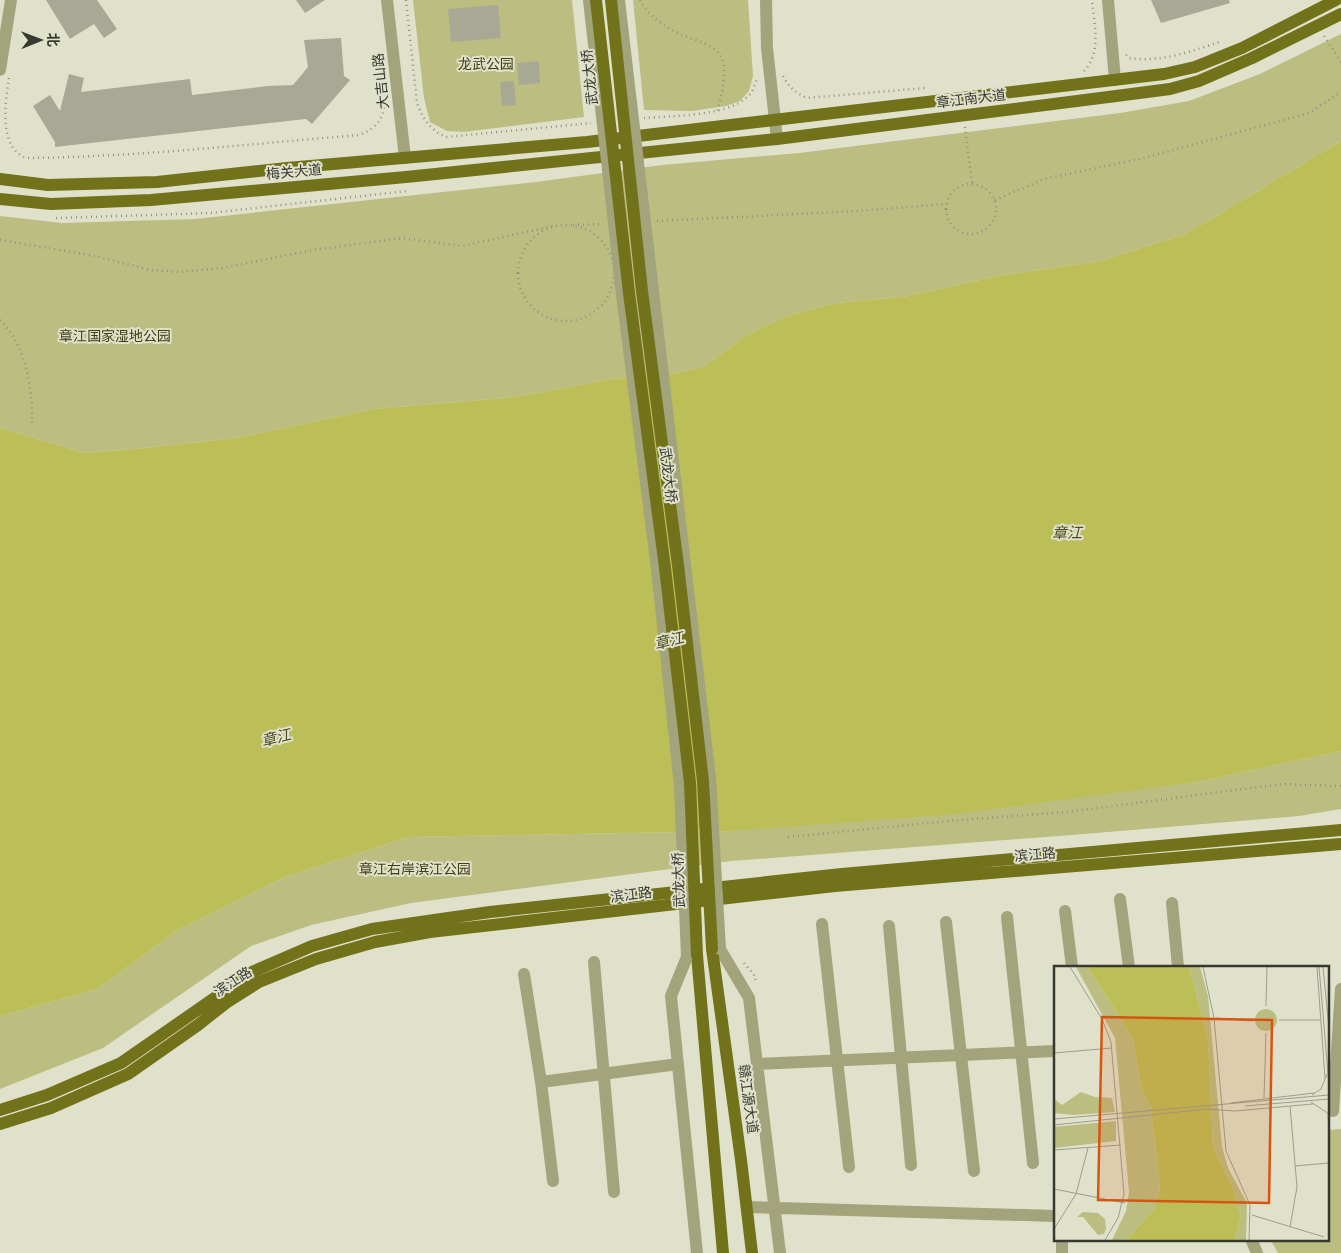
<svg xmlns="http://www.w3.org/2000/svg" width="1341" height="1253" font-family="'Fira Sans','Noto Sans SC',sans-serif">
<rect width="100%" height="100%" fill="#e0e1cb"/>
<!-- green -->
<path fill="#bbbe80" d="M413,0H572L584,117L464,132L447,131L430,122L424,98Z
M633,0H748L753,76L749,91L740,101L726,106L692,111L644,110Z
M1341,34V141L1186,234L1100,261L998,276L903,297L836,303L787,316L747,335L705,366L678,373L612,379L515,397L374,409L236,438L135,449L84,453L0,428V216L62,223L195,219L536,182L662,165L799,153L1120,113L1189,101L1260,74Z
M1341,751V809L1299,816L1072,835L731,861L411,903L311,925L251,946L103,1048L0,1089V1016L97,989L179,929L285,877L408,837L731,831L1197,782Z
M1341,1129V1253H1278L1270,1239H1327V1130Z"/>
<!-- water -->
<path fill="#bcbe58" d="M1341,141V751L1197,782L956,814L731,831L408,837L285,877L179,929L97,989L0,1016V428L84,453L135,449L236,438L374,409L515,397L612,379L678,373L705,366L747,335L787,316L836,303L903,297L998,276L1100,261L1186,234Z"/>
<!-- building -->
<path fill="#a7a994" d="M46,0H97L117,29L104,38L94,24L70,39Z
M296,0H325L305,13Z
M1151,0H1229L1230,3L1161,23Z
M498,5L501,38L451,42L448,9Z
M341,38L344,76L350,80L312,124L306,119L55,147V142L33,106L50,95L60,111L69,74L84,78L81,92L190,79L192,95L268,86L293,85L308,67L304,40Z
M539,61L540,83L519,85L517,63Z
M514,81L516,105L502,106L500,82Z"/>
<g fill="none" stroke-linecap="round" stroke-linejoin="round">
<!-- path -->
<path stroke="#919282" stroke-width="2.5" stroke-dasharray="1 4" stroke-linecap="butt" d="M406,0L417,103C423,119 430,130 446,137L591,123
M640,0C648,16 664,26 680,34C693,40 716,44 722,59C728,71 721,99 717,111
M1324,36L1341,62
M1126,55L1129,58C1160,63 1193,51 1222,41
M1084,71C1102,53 1094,23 1092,0
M783,76C789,87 795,93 807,98L925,88
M9,78C4,108 0,148 26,158C138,157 248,144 359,135C375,129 385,119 384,101
M644,118C671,116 726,116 746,98C753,93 755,85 757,78
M965,127L972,183
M946 209a25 25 0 1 1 50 0a25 25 0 1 1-50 0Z
M995,200L1044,179L1144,158L1309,113L1341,92
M56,218L210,213L407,191
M657,221L857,211L946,204
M573,225L602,224
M518 273a48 48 0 1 1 96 0a48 48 0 1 1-96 0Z
M0,240L95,256L150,270L178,272L222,268L313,250L402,238L462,246L554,226
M0,320C27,348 32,386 32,423
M788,837L948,821L1066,812L1282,784L1341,786
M744,963L755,976L756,983"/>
<!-- minor -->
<path stroke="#a3a47c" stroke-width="12" d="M387,0L405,158
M766,0L767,48L777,139
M1108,0L1115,80
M0,70L11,0
M1120,899L1129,967
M1172,903L1178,967
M1065,911L1072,967
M1007,917L1033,1163
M946,922L974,1171
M822,924L849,1167
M889,926L911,1165
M720,949L749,998L780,1253
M687,957L671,996L697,1253
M594,962L614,1192
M524,974L541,1082L553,1181
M757,1064L1055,1051
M541,1082L678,1064
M1333,1111L1341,989
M747,1207L1055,1216
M1062,1239V1253
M1251,1239L1257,1253"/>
<!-- major -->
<path stroke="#71721a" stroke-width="12" d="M0,179L48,185L157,182L287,168L587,142L1164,74L1195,67L1242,48L1336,0
M0,199L51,204L151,200L406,177L777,139L1116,96L1170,89L1199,81L1252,58L1341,14
M712,949L741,1160L752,1253
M697,955L723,1253
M0,1110L47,1095L121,1063L252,972L312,946L372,929L490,912L842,874L1341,830
M0,1124L51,1108L128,1074L198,1025L226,1003L259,982L316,959L375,942L430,932L835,886L1341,844"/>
<!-- minor-bridge -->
<path stroke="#a3a47c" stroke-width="12" d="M589,0L622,295L657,569L680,786L687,957
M619,0L710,778L720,949"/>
<!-- major-bridge -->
<path stroke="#71721a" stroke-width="12" d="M596,0L629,293L665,568L690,783L697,955
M611,0L642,291L678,565L703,781L712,949"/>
</g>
<g text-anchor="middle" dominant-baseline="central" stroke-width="4" stroke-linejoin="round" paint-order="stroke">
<!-- park labels -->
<g font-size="14" fill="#404016" stroke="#e0e1cb">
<text x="486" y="64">龙武公园</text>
<text x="115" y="336">章江国家湿地公园</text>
<text x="415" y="869">章江右岸滨江公园</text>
</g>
<!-- street labels -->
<g font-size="14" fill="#37382f" stroke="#e0e1cb">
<text transform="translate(590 77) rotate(-96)">武龙大桥</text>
<text transform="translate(381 81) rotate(-96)">大吉山路</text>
<text transform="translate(971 99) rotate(-7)">章江南大道</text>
<text transform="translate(294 172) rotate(-5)">梅关大道</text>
<text transform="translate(668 475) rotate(83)">武龙大桥</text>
<text transform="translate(1035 855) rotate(-5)">滨江路</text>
<text transform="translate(679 880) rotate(-92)">武龙大桥</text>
<text transform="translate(631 895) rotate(-7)">滨江路</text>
<text transform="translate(233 982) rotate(-33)">滨江路</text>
<text transform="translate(748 1099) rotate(82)">赣江源大道</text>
</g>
<!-- water labels -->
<g font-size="15" font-style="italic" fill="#4b4c22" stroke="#e0e1cb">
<text x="1067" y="533">章江</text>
<text transform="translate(669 641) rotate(-14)">章江</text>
<text transform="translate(276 738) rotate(-14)">章江</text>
</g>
</g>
<!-- overview -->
<g transform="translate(1054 966)">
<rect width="275" height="275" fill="#e0e1cb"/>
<path d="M22,1H34L79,73L87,121L97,142L106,223L100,243L73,274H58L72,245L75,226L61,72ZM135,1H146L154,30L168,180L174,202L193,237L192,274H181L187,250L179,223L159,180L154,73ZM201 54a11 11 0 1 1 22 0a11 11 0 1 1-22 0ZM27,126L41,131L58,132L61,146L19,149L0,147V133L8,139ZM62,155V175L0,182V161ZM29,246L44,247L51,253L52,263L50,268L44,269L29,251H23Z" fill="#bbbe80"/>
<path d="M34,1H135L154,73L159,180L179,223L187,250L181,274H73L100,243L106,223L97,142L87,121L79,73Z" fill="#bcbe58"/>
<path fill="none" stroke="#9c9d8d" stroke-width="1" d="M16,1L48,53L57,76L70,228L64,252L51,274M149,1L160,52L172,185L196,239L195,274M263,1L271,112M265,1L275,119M269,1L275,62M212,40L213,1M162,52L199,55M225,54H266M0,87L58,82M258,129L267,123L273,108M210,132L212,67M257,136L275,148M177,137L260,127M191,140L275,133M274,147L275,165M0,153L275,129M0,159L153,143L181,145L259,138M0,184L67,179M241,200L275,197M0,223L71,237M198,249L270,271M236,261L243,221L236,140M0,263L22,228L34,182"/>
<path fill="#d65610" fill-opacity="0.15" stroke="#d65610" stroke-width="2.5" d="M48,51L218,54L215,237L44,234Z"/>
<rect width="275" height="275" fill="none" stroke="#37382f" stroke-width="2.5"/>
</g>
<!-- north arrow -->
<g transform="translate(40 40) rotate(89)" stroke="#e0e1cb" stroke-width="4" paint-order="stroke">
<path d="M0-4L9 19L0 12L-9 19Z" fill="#37382f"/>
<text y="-8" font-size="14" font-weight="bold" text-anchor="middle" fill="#37382f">北</text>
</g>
</svg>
